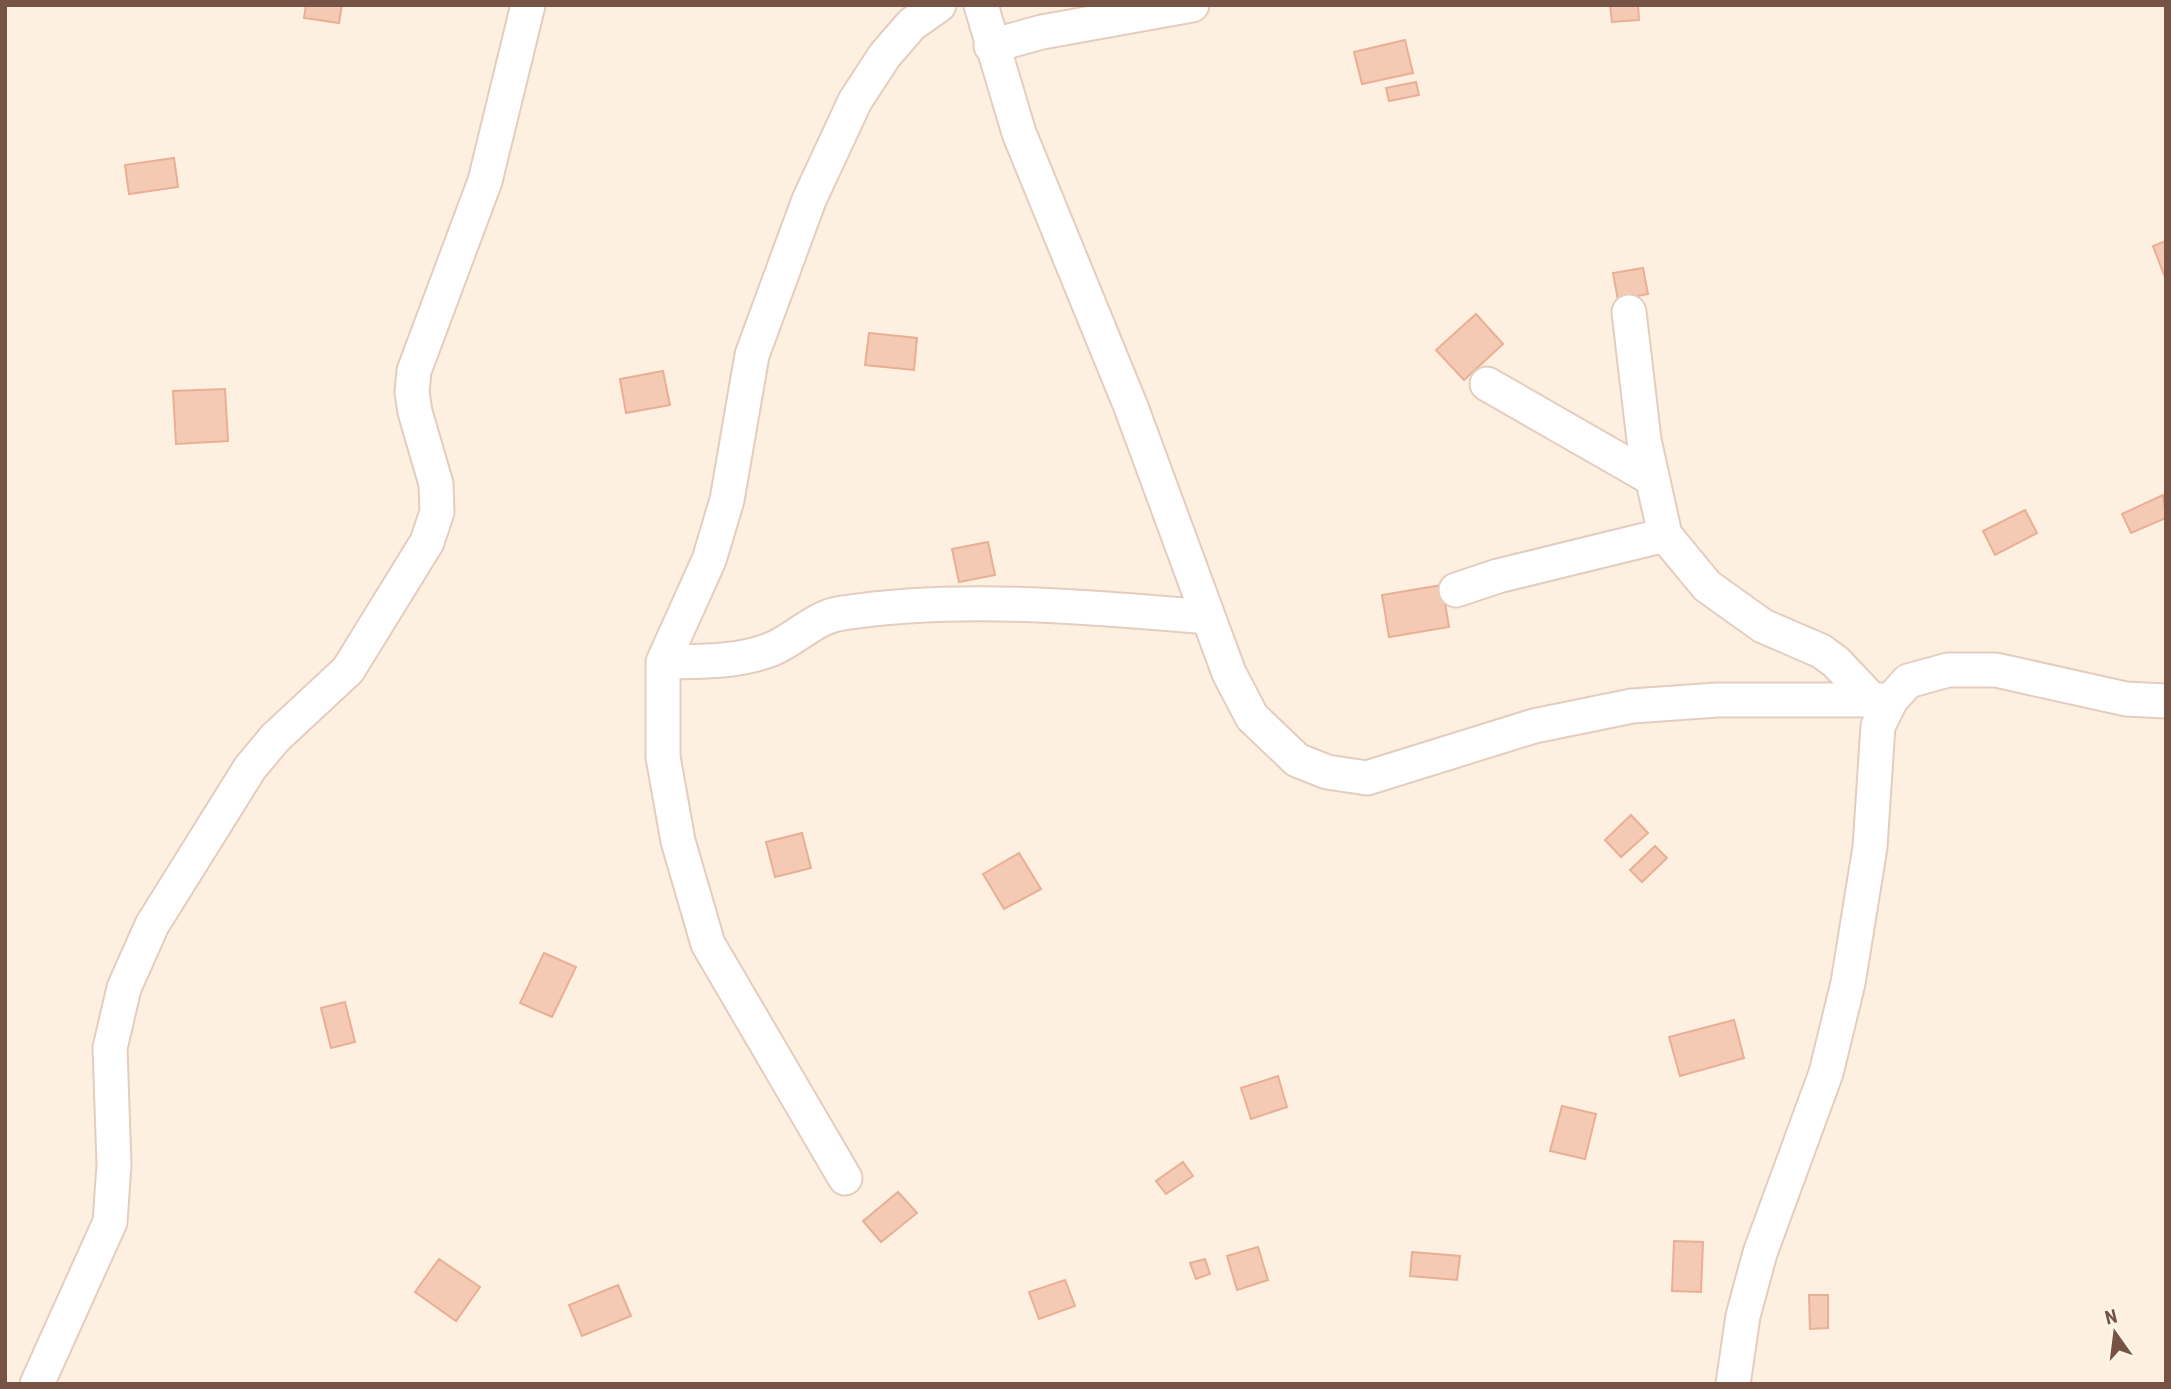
<svg xmlns="http://www.w3.org/2000/svg" width="2171" height="1389" font-family="'Roboto Condensed',sans-serif">
<rect width="100%" height="100%" fill="#fef0e0"/>
<!-- building -->
<path fill="#f5cab5" stroke="#e9af94" stroke-width="2" d="M306,5H342L339,23L304,18Z
M1610,5H1638L1639,20L1612,22Z
M1405,40L1413,73L1362,84L1354,52Z
M1416,82L1419,95L1389,101L1386,88Z
M174,158L178,187L129,194L125,165Z
M2166,241V280L2153,246Z
M1643,268L1648,294L1618,300L1613,273Z
M1476,314L1503,344L1464,380L1436,350Z
M869,333L917,338L914,370L865,365Z
M663,371L670,405L626,413L620,379Z
M225,389L228,441L176,444L173,391Z
M2163,495L2166,518L2131,533L2122,514Z
M2025,510L2037,533L1995,555L1983,531Z
M988,542L995,575L959,582L952,549Z
M1442,585L1449,627L1389,637L1382,595Z
M1631,815L1648,833L1621,857L1605,840Z
M802,833L811,868L775,877L766,842Z
M1655,846L1667,858L1642,882L1630,870Z
M1019,853L1041,889L1004,909L983,874Z
M544,953L576,967L552,1017L520,1003Z
M345,1002L355,1042L331,1048L321,1008Z
M1734,1020L1744,1058L1680,1076L1669,1037Z
M1278,1076L1287,1107L1251,1119L1241,1088Z
M1562,1106L1596,1114L1585,1159L1550,1151Z
M1183,1162L1193,1176L1166,1194L1156,1181Z
M898,1192L917,1213L881,1242L863,1221Z
M1674,1241L1703,1242L1701,1292L1672,1291Z
M1258,1247L1268,1280L1237,1290L1227,1256Z
M1412,1252L1460,1256L1457,1280L1410,1276Z
M439,1259L480,1287L456,1321L415,1292Z
M1205,1259L1210,1274L1196,1279L1190,1263Z
M1065,1280L1075,1306L1039,1319L1029,1292Z
M618,1285L631,1316L582,1336L569,1305Z
M1809,1295H1828V1328L1810,1329Z"/>
<g fill="none" stroke-linecap="round" stroke-linejoin="round">
<!-- minor casing -->
<g stroke="#e4cdbe" stroke-width="37">
<path id="minor" d="M981,5L1019,133L1131,407L1229,673L1252,717L1297,760L1327,772L1367,778L1534,726L1632,706L1717,700H1891
M991,46L1042,32L1192,5
M1629,312L1644,440L1665,535L1707,586L1763,626L1821,651L1836,662L1872,700
M1487,384L1651,478
M1456,590L1498,576L1665,535
M663,662C700,661 737,663 772,649C796,639 816,616 843,613C963,595 1087,607 1208,617
M845,1178L708,944L678,841L663,757V662L709,560L727,500L752,355L809,200L855,101L885,55L912,24L939,5
M37,1384L110,1222L114,1165L110,1048L124,988L152,925L250,768L275,738L348,670L427,542L437,512L436,484L415,412L412,392L414,371L485,181L528,5
M1733,1384L1743,1316L1760,1253L1826,1073L1848,983L1870,847L1878,726L1891,700L1908,681L1948,670H1996L2126,699L2166,701"/>
</g>
<!-- minor -->
<use href="#minor" stroke="#fff" stroke-width="33"/>
</g>
<!-- border -->
<rect width="2171" height="1389" fill="none" stroke="#765345" stroke-width="14"/>
<!-- north arrow -->
<g transform="translate(2115 1333) rotate(346)" stroke="#fff4e8" stroke-width="5" paint-order="stroke">
<path d="M0-5L12 26L0 18L-12 26Z" fill="#765345"/>
<text y="-10" font-size="19" font-weight="bold" text-anchor="middle" fill="#765345">N</text>
</g>
</svg>
